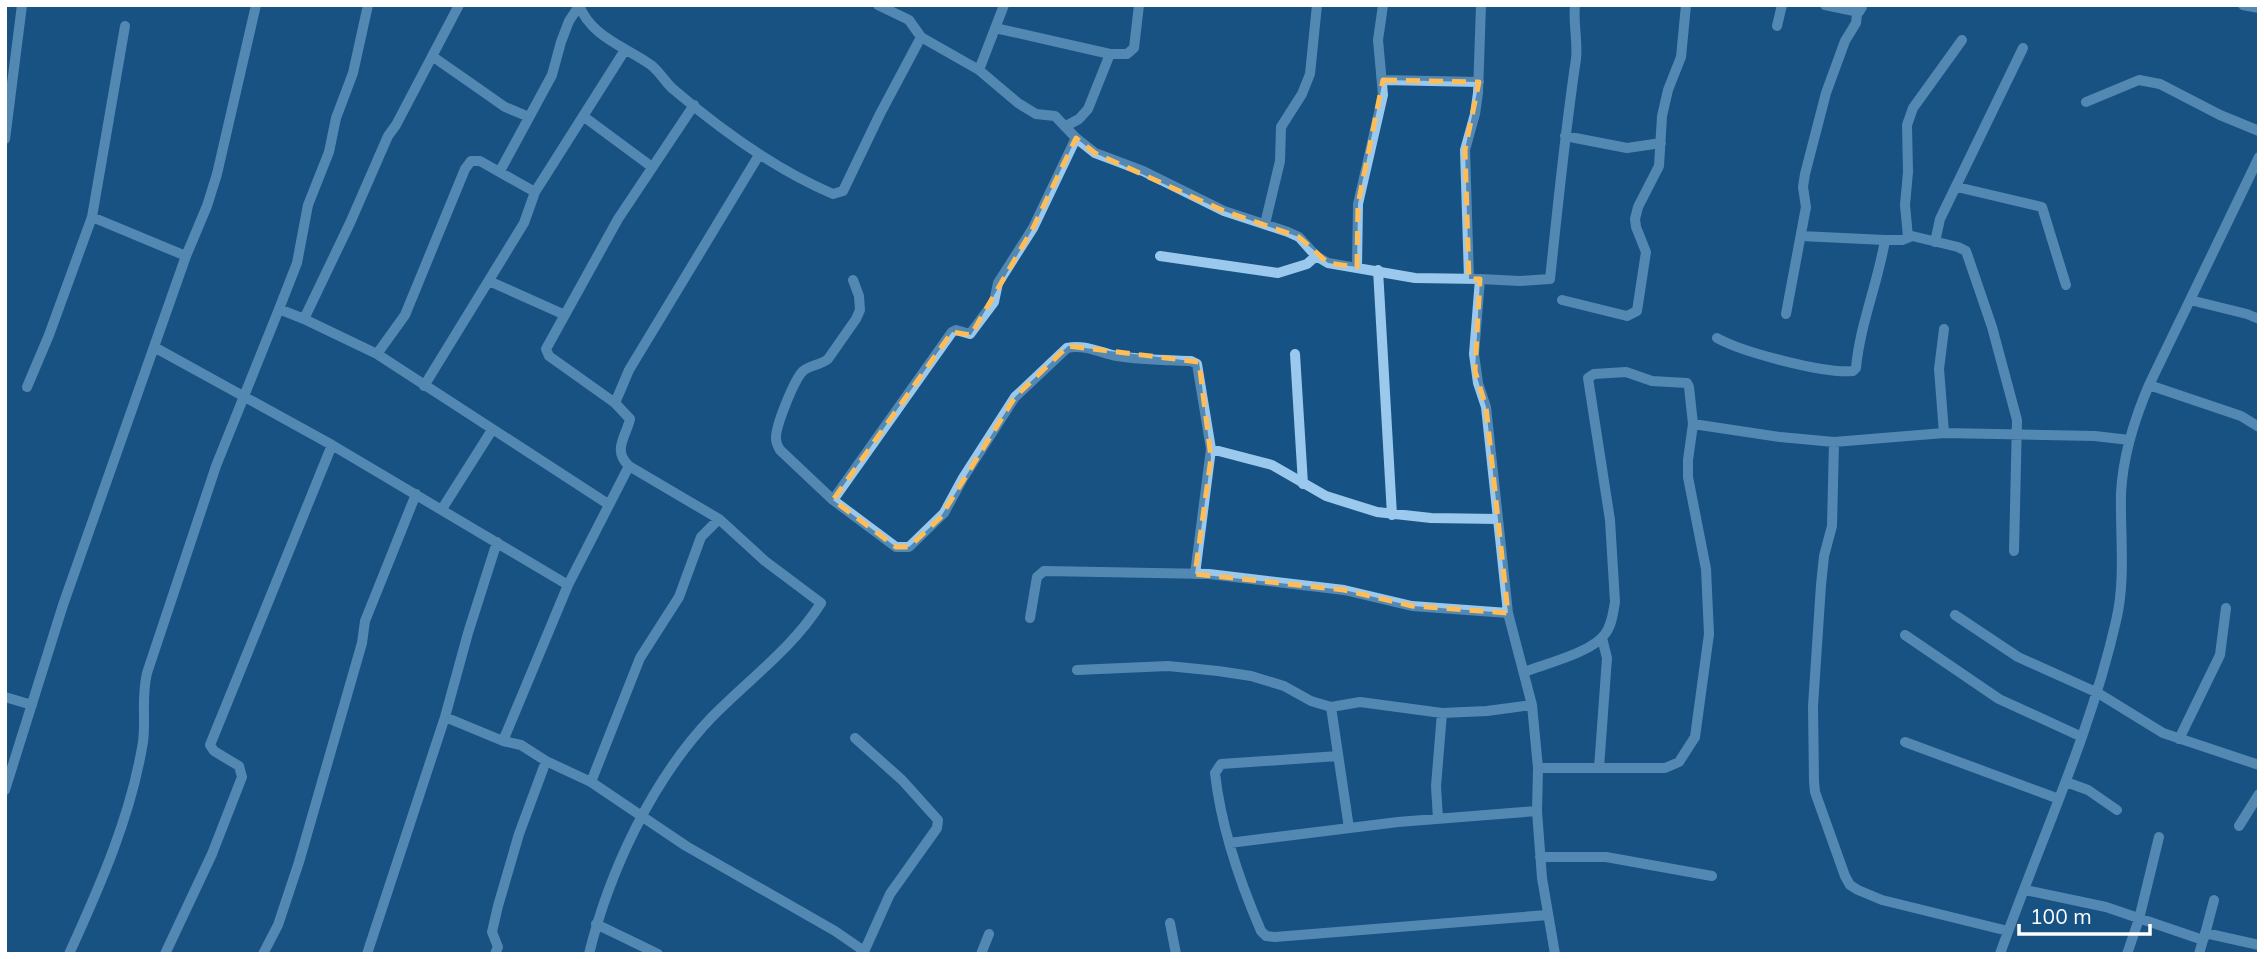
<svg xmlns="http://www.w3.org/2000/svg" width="2264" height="959" font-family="Mulish,sans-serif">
<rect width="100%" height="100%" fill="#175284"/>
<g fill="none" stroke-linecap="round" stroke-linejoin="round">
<!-- minor -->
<path stroke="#9bc9ed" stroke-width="10" d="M579,5C591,37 626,47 651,65C660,72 665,82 673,89C721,130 774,169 833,194L843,191L880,114L921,37
M878,5L909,20L921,37L979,70L1018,103L1036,114L1055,116L1076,138L1095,153L1143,171L1224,211L1288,232L1299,237L1316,256L1328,263L1415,278L1480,279
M1825,5L1859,12L1862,7
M2243,5L2259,8
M1777,26L1782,5
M995,28L1110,54H1127L1134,48L1139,5
M432,56L505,107L529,117
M979,70L1004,5
M1383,80L1479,82
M2086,102L2139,80L2160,84L2220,115L2259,131
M583,116L652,167
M1066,126L1079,119L1088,109L1110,54
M1565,136L1627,148L1661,143
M5,139L22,5
M500,171L552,75L561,42L569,21L579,6
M1957,187L2042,207L2066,285
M92,217L186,256
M1265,224L1280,161L1281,127L1302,94L1310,74L1317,5
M1801,236L1885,240
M1908,237L1905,205L1908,172L1907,125L1913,108L1962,40
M1935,242L1940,219L2023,48
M1160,256L1278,273L1307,264L1316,256
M1357,267L1358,204L1383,95L1378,40L1383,5
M1378,270L1392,515
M1469,279L1465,150L1475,114L1478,93L1481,5
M853,280L859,296L860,310L856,319L828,359C821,365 810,365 803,371C794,380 775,427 776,439C776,444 778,446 780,450L833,500L896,547H909L944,513L963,478L1015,397L1067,348C1085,344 1101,353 1117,356C1142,360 1167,360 1191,361L1197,364L1211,449L1272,465L1326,496L1377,512L1431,518L1498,519L1508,613L1532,705L1538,768L1537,811L1542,878L1555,954
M489,281L565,315
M1562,300L1627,316L1637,311L1646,252L1636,227L1635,219L1638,207L1659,166L1662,116L1668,90L1681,57L1686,5
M2190,300L2247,314L2259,319
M279,309L297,263L308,205L329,152L336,118L353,73L368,5
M1786,314L1806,207L1803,187L1805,174L1826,93L1845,41L1856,23L1858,5
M304,319L350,223L388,136L396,125L459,5
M1717,338C1742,352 1824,374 1853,371L1856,368C1860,324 1878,283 1885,240H1902L1912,236L1958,247L1966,251L1992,327L2017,420L2014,551
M154,347L332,445L568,585
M377,354L405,315L465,169L471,161H480L535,192
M1295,354L1303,484
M2149,385L2241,416L2259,427
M424,386L524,223L535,192L625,50
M27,387L49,335L92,217L125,26
M615,403L549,356L546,349L618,219L694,105
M1693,424L1780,437L1834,442L1944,433L2095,436L2129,440
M1944,433L1939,369L1944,329
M1834,442L1832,526L1824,556L1821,585L1813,706L1814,781L1815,792L1845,876L1850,885L1858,890L1882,900L2008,931
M833,500L952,332L956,330L970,334L994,302L998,283L1033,228L1076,138
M442,509L492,430
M1498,519L1486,407L1478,383L1474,354L1480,279L1520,281L1550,279C1558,205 1565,132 1576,59C1578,41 1573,24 1575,5
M1195,574L1211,449
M1955,615L2018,657L2098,693L2163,733L2259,765
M1030,618L1037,577L1044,571L1209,574L1344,590L1412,606L1508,613
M1905,635L1999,699L2082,737
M1077,670L1168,666L1218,671L1251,676L1284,686L1311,701L1331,707L1360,702L1442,713L1487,711L1532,705
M1524,672C1545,664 1593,652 1605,634C1612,625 1613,613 1615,602L1610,520L1588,378L1594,374L1626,372L1652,381L1687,383L1689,387L1693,424L1688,460V477L1706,569L1709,634L1695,737L1679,762L1665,768H1538
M5,697L32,705
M1331,707L1349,828
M445,717L503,741L521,745L546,761L591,782L686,846L835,931L864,951
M855,738L902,780L938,820L937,828L890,894L863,954
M2179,739L2220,655L2226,608
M503,741L568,585L629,466C612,450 626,437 630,419L615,403L629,370L759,155
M1905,742L2059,799
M1338,756L1221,764L1215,773C1221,828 1239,880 1261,931L1266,936L1275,937L1547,915
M1599,768L1607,658L1602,638
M591,782L640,658L679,597L701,537L719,519
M2066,782L2088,790L2117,810
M5,790L63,605L186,256L207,206L217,174L256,5
M1438,819L1436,786L1442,713
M2239,826L2259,794
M1229,843L1398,822L1537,811
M1540,857H1606L1712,876
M2025,890L2106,907L2203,940L2199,954
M1170,923L1176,954
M596,924L658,954
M2205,933L2259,945
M2204,938L2214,900
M69,954C100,886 131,816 143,742C146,718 141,699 147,673L216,466L279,309L304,319L377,354L608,504
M165,954L212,854L242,777L239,766L214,751L210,745L332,445
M263,954L278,925L299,862L362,643L365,621L416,494
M367,954L445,717L468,633L497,542
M495,954L498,947L492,932L498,906L519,834L546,761
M589,954C609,872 652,780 711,718C748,680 793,648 821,603L765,561L719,519L629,466
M981,954L989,934
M2000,954C2039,843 2090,736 2116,621C2126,580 2120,535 2121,493C2123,455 2134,420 2149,385L2259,157
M2127,954L2139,919L2159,837"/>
</g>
<!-- marked area -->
<path d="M0 0H2264V959H0ZM1383,80L1479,82L1465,150L1469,279H1480L1475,371L1486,407L1508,613L1412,606L1344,590L1195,574L1211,458L1199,362L1068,346L1015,397L940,518L909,547H896L833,500L952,332L971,335L1033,228L1076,138L1095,153L1224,211L1299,237L1328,263L1357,267L1358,204Z" fill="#175284" fill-opacity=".55" fill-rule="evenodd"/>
<path fill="none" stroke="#ffbd57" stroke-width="5" stroke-dasharray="14 9" stroke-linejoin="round" d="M1383,80L1479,82L1465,150L1469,279H1480L1475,371L1486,407L1508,613L1412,606L1344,590L1195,574L1211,458L1199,362L1068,346L1015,397L940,518L909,547H896L833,500L952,332L971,335L1033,228L1076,138L1095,153L1224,211L1299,237L1328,263L1357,267L1358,204Z"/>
<!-- border -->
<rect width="2264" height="959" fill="none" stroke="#ffffff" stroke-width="14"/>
<!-- scale -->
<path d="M2019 924v10h131v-10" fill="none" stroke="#ffffff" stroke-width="3.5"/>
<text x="2030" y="924" font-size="21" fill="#ffffff" stroke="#175284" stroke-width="5" paint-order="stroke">100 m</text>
</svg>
